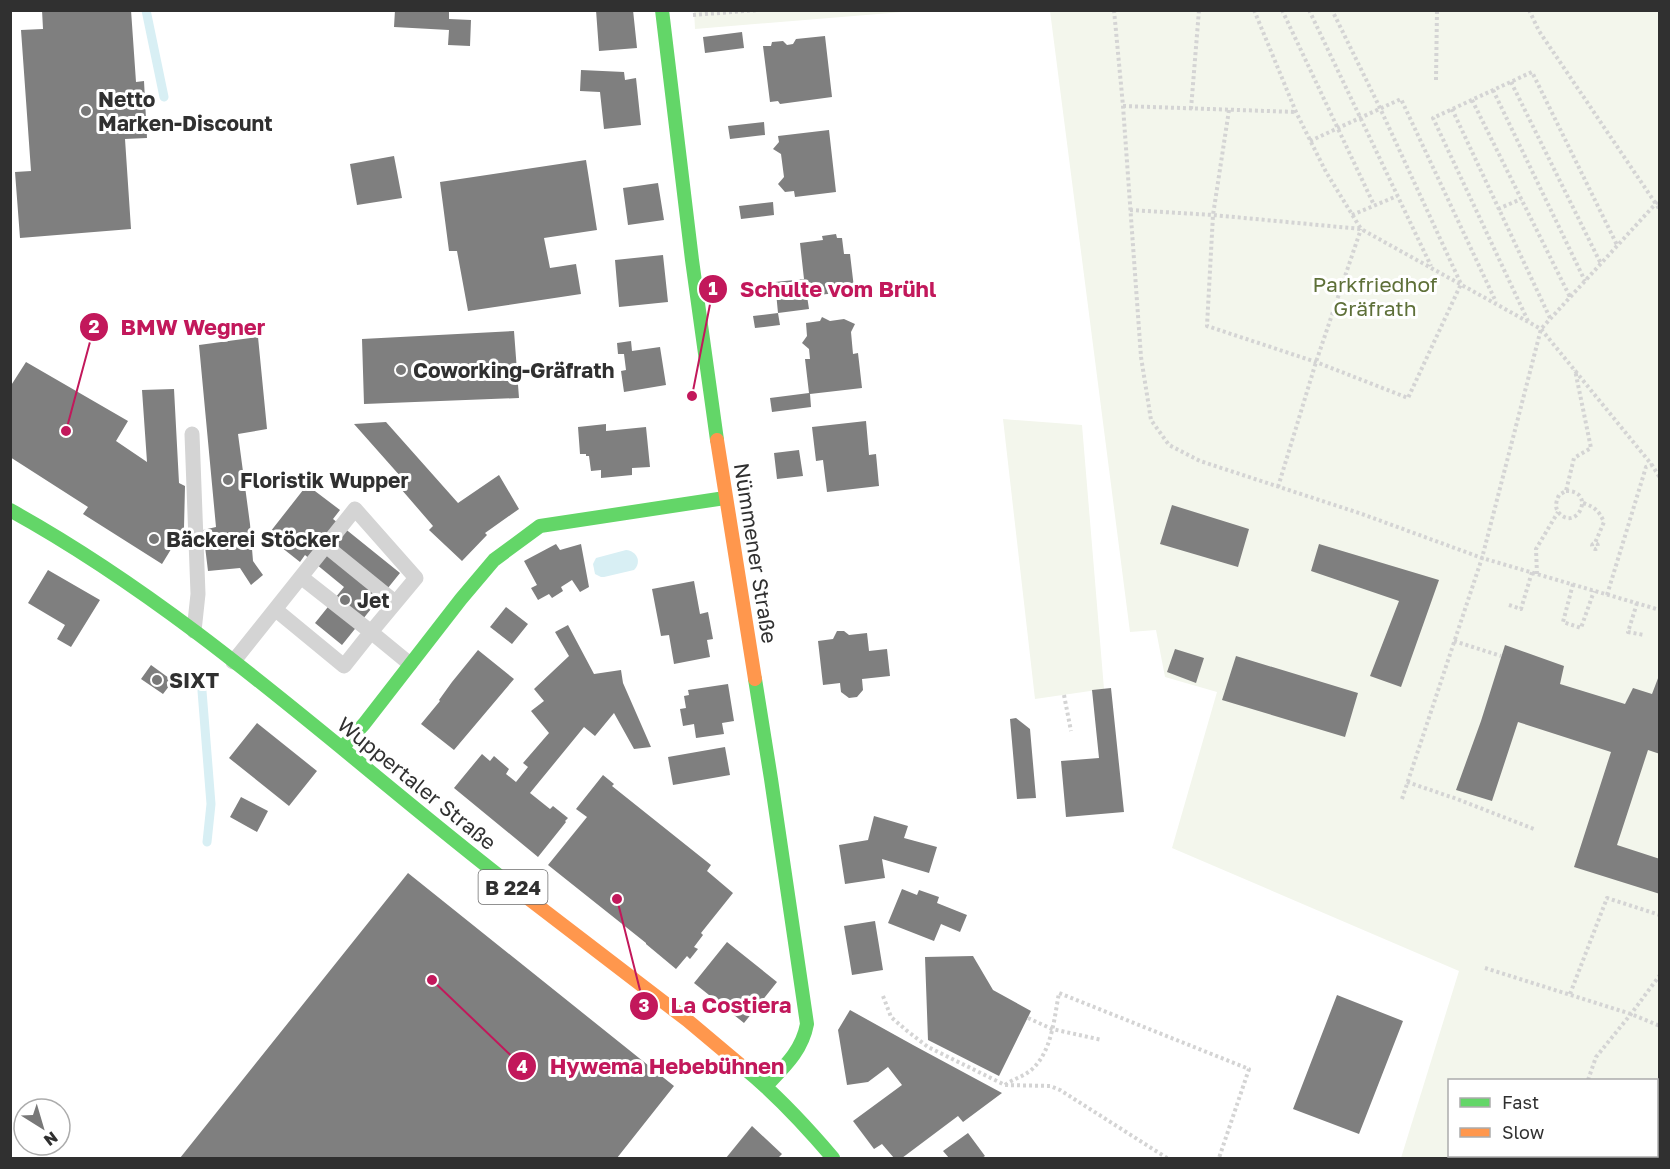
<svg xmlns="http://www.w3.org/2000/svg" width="1670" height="1169" font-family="'Golos Text',sans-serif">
<rect width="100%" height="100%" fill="#fff"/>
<!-- green -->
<path fill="#f3f6ec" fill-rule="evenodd" d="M694,10H915V11L695,29Z
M1050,11H1659V1158H1401L1459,971L1172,848L1217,692L1165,677L1156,630L1130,632ZM1450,1080H1656V1156H1450Z
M1003,419L1082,425L1104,689L1035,699Z"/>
<!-- water -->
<path fill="#d8eff4" d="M626,550C637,551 642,562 634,570L604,577H601L595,574L593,564L596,558Z"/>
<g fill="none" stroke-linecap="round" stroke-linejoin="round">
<!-- stream -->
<path stroke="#d8eff4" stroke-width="9" d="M146,10L164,97
M202,691L211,804L207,842"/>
</g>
<!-- building -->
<path fill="#7f7f7f" d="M42,10H131L136,82L144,81L147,138L125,139L131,229L20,238L15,172L31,171L21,30L43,29Z
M395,10H449V19L471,20L470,46L448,45L449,30L394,27Z
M596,10H633L637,48L599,51Z
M742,32L744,48L705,53L703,37Z
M825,36L832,97L780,104L778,101L770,102L763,46H771L772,42L783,41L787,45L793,44L796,39Z
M581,70L624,72L625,80L636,78L641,125L604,129L600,92L580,91Z
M764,122L765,135L730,139L728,126Z
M829,130L836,192L795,197L794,191L785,192L778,184L784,177L781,154L773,149L779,142L778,136Z
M394,156L402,198L357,205L350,164Z
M586,160L597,230L544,238L550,268L576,264L581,294L468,311L457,251H449L440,182Z
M658,183L664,220L628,225L623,188Z
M773,202L774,215L741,219L739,206Z
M836,234L837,238H842L844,254H850L854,288L848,289V292L807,296L809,309L778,313L775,282L804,279L800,243L823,240L822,236Z
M663,255L668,302L619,307L615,260Z
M778,313L780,325L755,328L753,316Z
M822,317L830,321L844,319L855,324L851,332L853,354L858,353L862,388L810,394L811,407L772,412L770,398L809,393L805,359H810L809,349L802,343L807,336L806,323L820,321Z
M514,331L519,398L364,404L362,339Z
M258,337L267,429L238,434L250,524L253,561L263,575L251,585L240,568L208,571L203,530L216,527L199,345Z
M631,341L632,351L660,347L666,385L624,392L621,371L626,370L624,354H618L617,343Z
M26,362L128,421L116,441L147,462L142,390L174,389L179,483L185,486L184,528L162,564L83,514L88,507L10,457V387Z
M866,421L869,455L876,454L879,486L827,492L823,460L816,461L812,427Z
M386,422L458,503L499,475L519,509L485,533L487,535L462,561L429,530L433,526L395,482L401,477L354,424Z
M606,424V431L646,427L650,467L632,468V475L601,478V470L591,471L589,456H586V454H580L578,427Z
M799,450L803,476L777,479L774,453Z
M307,485L340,510L333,519L400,573L342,645L315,623L344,587L305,555L300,562L267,536Z
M1172,505L1249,529L1238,567L1160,544Z
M556,544L560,550L581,544L589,587L580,592L572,580L561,587L563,591L552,598L549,594L538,600L531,588L537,585L524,561Z
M1319,544L1439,580L1401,687L1370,676L1399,601L1311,571Z
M48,570L100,600L71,647L57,639L65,625L28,603Z
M694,581L700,614L708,612L713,639L707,640L710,657L674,664L669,635L661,636L652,589Z
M506,607L528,624L512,644L490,627Z
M568,625L594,674L621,670L623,683L651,747L634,749L614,713L595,736L584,727L530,793L550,809L553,806L568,818L565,821L566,822L538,857L454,788L482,754L490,761L494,756L509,769L506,774L516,782L528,767L523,763L549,733L531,711L544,701L534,689L569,656L555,632Z
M837,631H844L849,635L867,633L869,651L887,649L890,676L862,679L863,690L857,697L849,698L841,692L840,683L823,685L818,641L833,639Z
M1505,645L1564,666L1560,684L1625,704L1633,688L1652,694L1660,673V754L1648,750L1617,845L1660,859V894L1574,867L1611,752L1518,722L1492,801L1456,790L1481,721Z
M1175,649L1204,658L1196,683L1167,672Z
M478,650L514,679L454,750L421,724L440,701L439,700L452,682Z
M1236,656L1358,693L1345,737L1222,700Z
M151,665L173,681L163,694L141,679Z
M728,684L734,721L722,723L724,734L696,738L694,724L683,726L680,709L686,708L684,696L689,695L688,690Z
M1111,688L1124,812L1066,817L1061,761L1099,758L1092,690Z
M1016,718L1030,729L1036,798L1017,799L1010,719Z
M257,723L317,771L289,806L229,758Z
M725,747L730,775L673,785L668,757Z
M603,775L614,784L612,786L711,865L707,871L733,893L701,933L703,935L694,947L698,949L690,959L687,956L676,969L646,944V943L548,865L587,817L576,809Z
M241,797L268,811L257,832L230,817Z
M874,816L908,826L904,838L937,847L929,873L882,859L885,878L845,884L839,845L868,840Z
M408,873L674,1086L617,1158H180Z
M902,889L917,895L919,890L939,897L937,903L967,915L960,932L941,924L934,941L888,923Z
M875,921L883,970L852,975L844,926Z
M727,942L777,982L744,1023L694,983Z
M973,956L993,990L1031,1011L999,1076L928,1040L925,957Z
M1337,995L1403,1021L1359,1134L1293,1109Z
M850,1010L913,1045L1002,1093L963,1122L958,1116L902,1158H894L882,1144L874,1149L853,1121L902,1085L888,1067L868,1082L847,1085L838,1030Z
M752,1126L782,1154L778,1158H726Z
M968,1133L985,1156L982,1158H949L943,1151Z"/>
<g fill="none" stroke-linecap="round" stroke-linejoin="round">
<!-- path -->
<path stroke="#d4d4d4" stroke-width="4" stroke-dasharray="3 3" stroke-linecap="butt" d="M1114,10L1123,106L1141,357L1151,420L1169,445L1200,461L1362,514L1482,558L1660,610
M1254,10L1296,112L1326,172L1361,229
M1282,10L1374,205
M1309,10L1431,266
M1529,10L1539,31L1660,210
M693,15L758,10
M1436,80L1437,10
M1511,82L1601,264
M1493,90L1585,281
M1472,100L1570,297
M1123,106L1296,112
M1191,109L1199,10
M1452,109L1550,318
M1229,110L1213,215L1207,326L1316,362L1408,398L1461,284L1380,108L1332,10
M1310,141L1401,99L1496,302
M1498,209L1521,199
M1130,210L1213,215L1361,229L1541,329L1652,465L1660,478
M1352,215L1397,196
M1528,321L1433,118L1532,72L1617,245
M1278,487L1316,362L1361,229
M1566,491C1596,490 1578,531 1560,514C1554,508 1556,502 1559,495L1566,491L1574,458L1591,448L1575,370
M1583,503C1595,507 1599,511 1604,522L1595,543
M1592 546a3 3 0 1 1 6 0a3 3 0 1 1-6 0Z
M1537,574L1536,549L1558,512
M1573,584L1563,622L1581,628L1594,591
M1607,595L1646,467L1652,465
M1637,603L1628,632L1644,635
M1509,605L1521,609L1532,572
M1454,641L1501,656
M1064,695L1071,731
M1407,782L1457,799L1534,829
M1402,799L1482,558L1541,329L1660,199
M1485,968L1631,1014L1660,1026
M1570,994L1607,898L1660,915
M883,996L891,1017L906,1030L928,1047L1005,1085L1050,1086L1060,1090L1167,1158
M1028,1018L1052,1029L1102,1040
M1588,1080L1596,1057L1631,1014L1660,975
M1005,1085C1013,1079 1022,1077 1030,1071C1052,1053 1054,1019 1059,993L1249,1069L1219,1158
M1562,1158L1563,1156"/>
<!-- lane -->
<path stroke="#d4d4d4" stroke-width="15" d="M192,434L198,594L194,631
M326,546L395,602
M276,610L344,666L371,632L301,577
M233,662L355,509L416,578L371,632L410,664"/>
<!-- fast -->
<path stroke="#63d668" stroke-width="14" d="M662,10L692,260L717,440
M10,510C195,612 350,761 516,889
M755,679L771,779L807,1024C802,1051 784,1067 766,1086
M342,748L364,724L461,599L494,560L540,526L725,498
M743,1067C776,1094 805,1125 833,1158"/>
<!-- slow -->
<path stroke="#ff974d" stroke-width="14" d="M717,440L755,679
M516,889L687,1020L743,1067"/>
</g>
<!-- markers -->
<g fill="#787878" stroke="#fff" stroke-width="2">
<circle cx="86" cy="111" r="6"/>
<circle cx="401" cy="370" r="6"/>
<circle cx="228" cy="480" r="6"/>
<circle cx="154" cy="539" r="6"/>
<circle cx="345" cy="600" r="6"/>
<circle cx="157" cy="680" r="6"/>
</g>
<g text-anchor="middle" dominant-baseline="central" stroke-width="6" stroke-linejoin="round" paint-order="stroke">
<!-- shield labels -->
<rect fill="#fff" stroke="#6e6e6e" stroke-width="1.5" x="478.5" y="870" width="69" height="34" rx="4.5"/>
<g font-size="20" font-weight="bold" fill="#303030">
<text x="513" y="887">B 224</text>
</g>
<!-- poi labels -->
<g font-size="21" font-weight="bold" fill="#303030" stroke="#fff" text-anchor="start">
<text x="98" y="99">Netto<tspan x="98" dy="24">Marken-Discount</tspan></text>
<text x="413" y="370">Coworking-Gräfrath</text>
<text x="240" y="480">Floristik Wupper</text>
<text x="166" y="539">Bäckerei Stöcker</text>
<text x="357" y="600">Jet</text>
<text x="169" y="680">SIXT</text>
</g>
<!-- park labels -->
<g font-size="21" fill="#5e7039" stroke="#fff">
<text x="1375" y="284">Parkfriedhof<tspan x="1375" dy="24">Gräfrath</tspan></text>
</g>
<!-- street labels -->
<g font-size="21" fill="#303030" stroke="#fff">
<text transform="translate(756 553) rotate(81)">Nümmener Straße</text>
<text transform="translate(417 783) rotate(39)">Wuppertaler Straße</text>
</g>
</g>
<!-- callouts -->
<path fill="none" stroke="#c2185b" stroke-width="2" d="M692 396L713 289M66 431L94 327M617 899L644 1006M432 980L522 1066"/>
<g fill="#c2185b" stroke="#fff" stroke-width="2">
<circle cx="692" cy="396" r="6"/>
<circle cx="66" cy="431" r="6"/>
<circle cx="617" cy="899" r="6"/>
<circle cx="432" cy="980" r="6"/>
<circle cx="713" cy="289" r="15"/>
<circle cx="94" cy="327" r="15"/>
<circle cx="644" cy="1006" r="15"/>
<circle cx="522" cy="1066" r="15"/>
</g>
<g font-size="18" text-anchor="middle" font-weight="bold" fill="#fff">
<text x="713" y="295">1</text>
<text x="94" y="333">2</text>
<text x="644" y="1012">3</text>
<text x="522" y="1073">4</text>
</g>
<g font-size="22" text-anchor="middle" font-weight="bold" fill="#c2185b" stroke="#fff" stroke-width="6" stroke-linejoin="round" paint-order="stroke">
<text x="838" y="297">Schulte vom Brühl</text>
<text x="193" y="335">BMW Wegner</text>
<text x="731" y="1013">La Costiera</text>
<text x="667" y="1074">Hywema Hebebühnen</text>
</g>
<!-- border -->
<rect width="1670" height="1169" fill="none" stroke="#303030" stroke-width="24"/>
<!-- legend -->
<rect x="1448" y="1079" width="210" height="78" fill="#ffffff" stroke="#acacac" stroke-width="1.5"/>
<rect x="1460" y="1098" width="30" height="9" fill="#63d668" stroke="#acacac" stroke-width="1.5"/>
<text x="1502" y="1109" font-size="18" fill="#303030">Fast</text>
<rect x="1460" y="1128" width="30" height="9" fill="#ff974d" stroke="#acacac" stroke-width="1.5"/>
<text x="1502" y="1139" font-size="18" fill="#303030">Slow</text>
<!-- north arrow -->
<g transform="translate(42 1127) rotate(143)"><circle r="28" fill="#ffffff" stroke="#acacac" stroke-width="1.5"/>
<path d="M0-4.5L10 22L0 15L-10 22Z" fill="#787878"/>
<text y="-9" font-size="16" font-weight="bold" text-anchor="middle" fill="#303030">N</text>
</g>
</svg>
